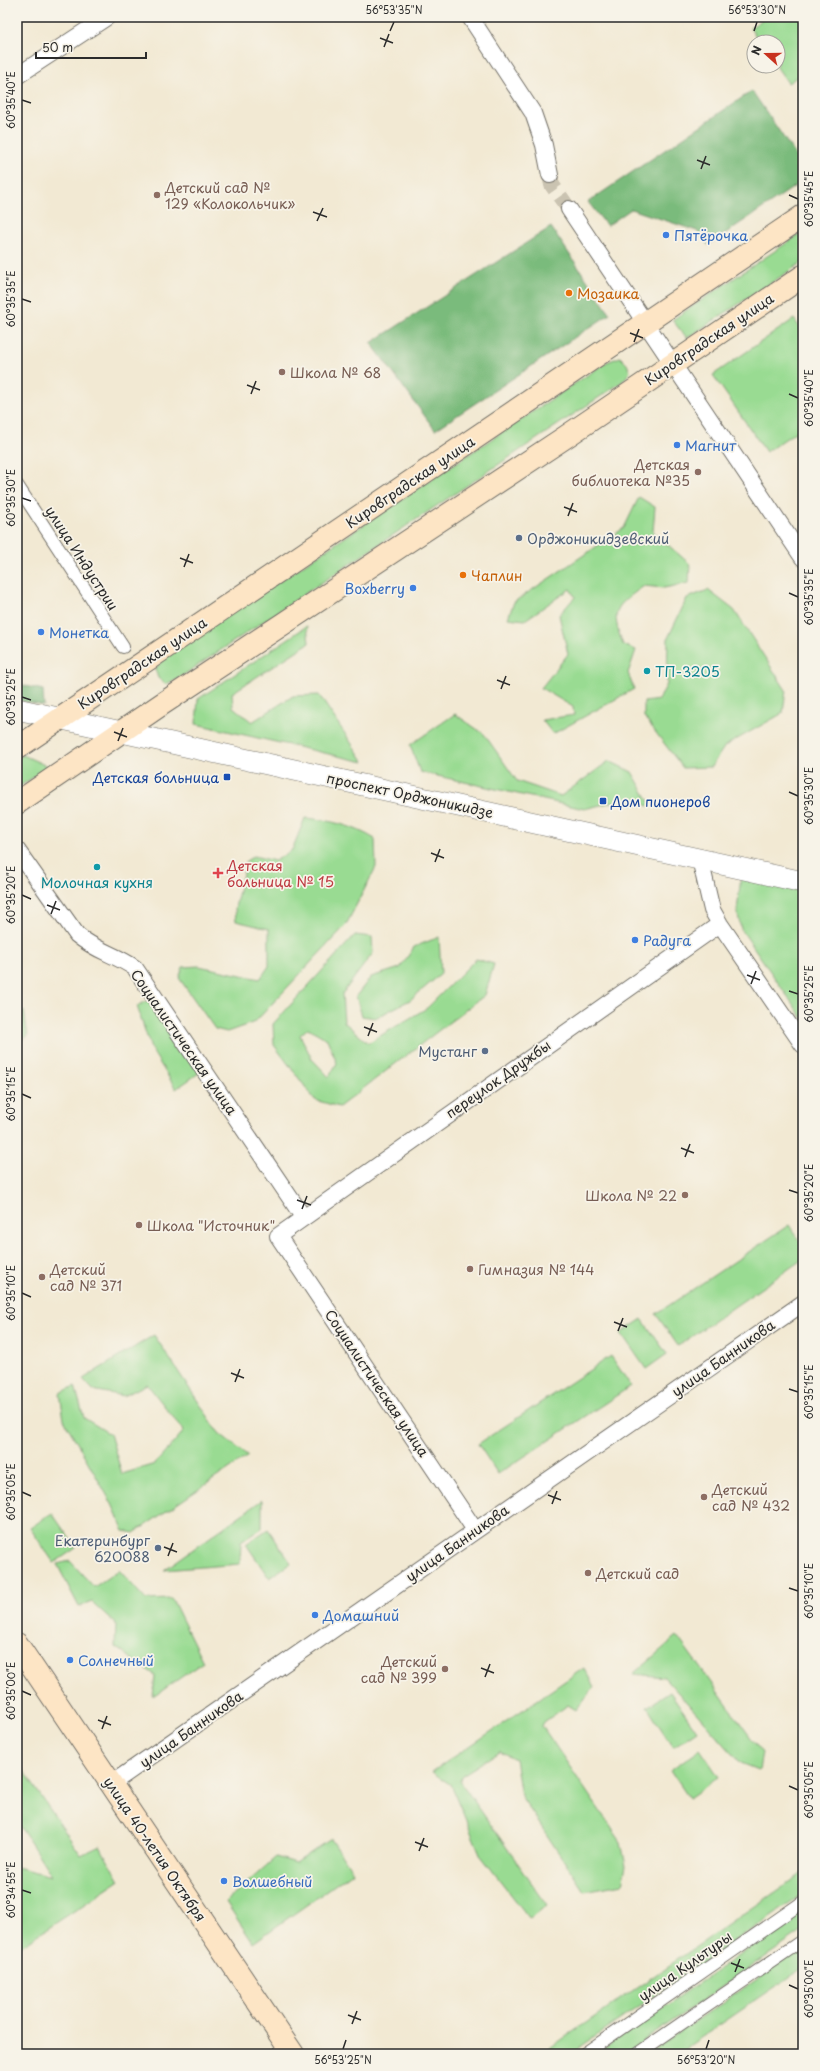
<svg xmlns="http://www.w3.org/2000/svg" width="820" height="2071" font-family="'Playpen Sans',sans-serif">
<rect width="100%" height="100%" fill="#f7f3e8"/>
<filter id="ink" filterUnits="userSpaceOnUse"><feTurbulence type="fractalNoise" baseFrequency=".025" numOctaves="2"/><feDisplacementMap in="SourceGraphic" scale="8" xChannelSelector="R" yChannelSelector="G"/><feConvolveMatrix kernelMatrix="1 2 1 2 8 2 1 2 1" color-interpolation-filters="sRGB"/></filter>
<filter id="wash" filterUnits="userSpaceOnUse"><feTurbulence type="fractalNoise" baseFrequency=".012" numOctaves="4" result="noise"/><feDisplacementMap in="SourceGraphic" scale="16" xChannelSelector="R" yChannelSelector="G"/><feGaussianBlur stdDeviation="0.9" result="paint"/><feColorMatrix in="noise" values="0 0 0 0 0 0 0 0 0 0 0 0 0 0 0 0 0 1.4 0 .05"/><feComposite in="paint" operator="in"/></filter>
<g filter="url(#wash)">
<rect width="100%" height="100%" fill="#f2e9d3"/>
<!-- green -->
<path fill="#99db92" stroke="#62835e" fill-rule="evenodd" d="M766,17H803V73L788,83L776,66H778V42H760L750,28Z
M803,232V262L687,338L672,320Z
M794,319L803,332V427L766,452L713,375Z
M620,357L627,364L630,372L622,382L176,680L165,684L158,678L155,669L163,659L607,362Z
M639,497L655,507L653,532L690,564L689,583L664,588L644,586C615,607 610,609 623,645L636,650L628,673L634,689L553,734L542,720L574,715L573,707L541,688L568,654L559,615L575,597L570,589L525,620L508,618L514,602L624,528Z
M708,590L734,610L786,690L783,713L725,746L711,767L683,768L644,717V702L659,700L667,684L668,638L687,598Z
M307,626L309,643L232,693L233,707L252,722L293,696L319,695L364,762L196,724L198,699Z
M455,714L484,734L517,781L561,796L609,761L632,772L652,806L613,802L584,809L420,772L410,745Z
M23,755L49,767L17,788V759Z
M305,818C330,820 354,826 375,839L376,867L346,925L255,1022L227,1032L215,1029L179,978L183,967L199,966L260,979L269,966V929L236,921L235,908L246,861L254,856L275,861L292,850Z
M741,876L803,892V1019L741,929L737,911Z
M355,935L372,937L373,953L342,994L344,1022L368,1043L427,1008L476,959L494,964L485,995L339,1107L315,1100L274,1045L273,1024ZM308,1028L327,1039L337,1063L329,1077L312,1059L300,1035Z
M439,937L441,974L410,1000L375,1018L362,1016L356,996L371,977L400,968L414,947Z
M149,1000L199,1073L176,1089L151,1049L137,1006Z
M24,1011L28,1036L17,1043V1015Z
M789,1225L803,1246V1259L678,1346L656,1314Z
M642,1319L667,1354L646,1369L621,1333Z
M154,1335L219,1433L248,1456L134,1533L124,1531L112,1504L64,1420L60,1393L75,1386L84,1418L110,1434L122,1474L155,1464L184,1431L147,1384L124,1396L93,1390L83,1379Z
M611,1356L631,1386L498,1474L478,1444Z
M262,1500V1528L241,1542L240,1564L164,1570Z
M52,1513L76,1548L54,1563L30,1528Z
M268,1529L291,1563L269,1578L246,1544Z
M70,1561L94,1587L119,1570L146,1600L172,1599L203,1662L153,1697L155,1675L115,1647L116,1624L92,1602L79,1607L57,1564Z
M677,1636L762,1753L759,1770L741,1763L664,1677L633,1674Z
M584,1668L594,1687L576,1710L568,1705L544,1722L542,1726L621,1842L626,1866L622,1884L584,1891L521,1796L515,1759L500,1751L461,1776L460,1781L547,1905L530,1919L481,1856L451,1785L432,1772Z
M670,1692L697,1731L673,1747L647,1707Z
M700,1749L719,1777L689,1798L670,1770Z
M17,1761L81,1855L100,1846L119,1881L17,1949V1867L52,1876L17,1822Z
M331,1839L353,1872L253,1943L226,1902L276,1857L296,1863Z
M803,1873V1894L570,2054H541Z
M803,1911V1931L625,2054H596Z
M803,1948V1968L677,2054H647Z"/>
<!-- forest -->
<path fill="#7abb7c" stroke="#527354" d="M752,91L803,166V181L708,245L697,231L631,209L607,226L588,202Z
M551,227L610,314L435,430L371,343Z
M17,684L43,690L44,706L17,700Z"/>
</g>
<g filter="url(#ink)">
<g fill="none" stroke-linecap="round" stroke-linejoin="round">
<!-- minor-tunnel -->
<path stroke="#cac3b1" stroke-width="16" stroke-dasharray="16 8" stroke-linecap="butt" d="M550,175L552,185L569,209"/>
<!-- pedestrian casing -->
<g stroke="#716e66" stroke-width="14">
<path id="pedestrian" d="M17,485L123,647
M584,2054L803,1902
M637,2054L803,1940"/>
</g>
<!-- minor casing -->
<g stroke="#716e66" stroke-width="18">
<path id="minor" d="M470,17L533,113L544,145L550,175
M17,76L107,17
M569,209L803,558
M17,850L77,935C96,951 115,954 135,968L303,1217
M700,859L712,910L720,924L803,1045
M475,1530L278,1236L720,924
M111,1784L803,1303"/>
</g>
<!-- tertiary casing -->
<g stroke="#716e66" stroke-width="22">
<path id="tertiary" d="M17,709L803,882"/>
</g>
<!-- secondary casing -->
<g stroke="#716e66" stroke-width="24">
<path id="secondary" d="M17,748L803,216
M17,803L162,704L564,438L803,276
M17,1644L293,2054"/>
</g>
<!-- pedestrian -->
<use href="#pedestrian" stroke="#fff" stroke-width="12"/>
<!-- minor -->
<use href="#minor" stroke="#fff" stroke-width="16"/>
<!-- tertiary -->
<use href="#tertiary" stroke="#fff" stroke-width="21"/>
<!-- secondary -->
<use href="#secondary" stroke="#fde5c5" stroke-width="22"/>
</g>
</g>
<!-- ticks -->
<path fill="none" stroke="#2b2b2b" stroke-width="1.5" d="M390,31L394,22M754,31L757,22M380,38L393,43M384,47L389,34M22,100L31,103M697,160L710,165M701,169L706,156M789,195L798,199M313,212L327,217M317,221L323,208M22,299L31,302M630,333L643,338M634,342L639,329M247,385L260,390M251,394L256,381M789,394L798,398M22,498L31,501M564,507L577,512M568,516L573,503M180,558L193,563M184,567L189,554M789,593L798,597M497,680L510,685M501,689L506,676M22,697L31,700M114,732L127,737M118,741L123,728M789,792L798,796M431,853L444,858M435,862L440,849M22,895L31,899M47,905L60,910M51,914L56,901M747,975L760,980M751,984L756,971M789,991L798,994M364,1027L377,1032M368,1036L373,1023M22,1094L31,1098M681,1148L694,1153M685,1157L690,1144M789,1190L798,1193M297,1200L311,1205M302,1209L307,1196M22,1293L31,1297M614,1322L627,1327M618,1331L623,1318M231,1373L244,1378M235,1382L240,1369M789,1389L798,1392M22,1492L31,1496M548,1495L561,1500M552,1504L557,1491M164,1547L177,1552M168,1556L173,1543M789,1588L798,1591M481,1668L494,1673M485,1677L490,1664M22,1691L31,1695M98,1720L111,1725M102,1729L107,1716M789,1786L798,1790M415,1842L428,1847M419,1851L424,1838M22,1890L31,1893M731,1963L744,1968M735,1972L740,1959M789,1985L798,1989M348,2015L361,2020M352,2024L357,2011M343,2049L346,2040M706,2049L709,2040"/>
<!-- markers -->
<g fill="#8d6e63" stroke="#f7f3e8" stroke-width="1.5">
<circle cx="157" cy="195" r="4"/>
<circle cx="282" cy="372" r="4"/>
<circle cx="698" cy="472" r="4"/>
<circle cx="685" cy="1195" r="4"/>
<circle cx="139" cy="1225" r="4"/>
<circle cx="470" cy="1269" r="4"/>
<circle cx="42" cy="1277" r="4"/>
<circle cx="704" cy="1497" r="4"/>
<circle cx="588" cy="1573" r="4"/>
<circle cx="445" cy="1669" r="4"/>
</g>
<g fill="#3f7fe0" stroke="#f7f3e8" stroke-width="1.5">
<circle cx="666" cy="235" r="4"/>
<circle cx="677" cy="445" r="4"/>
<circle cx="413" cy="588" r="4"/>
<circle cx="41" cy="632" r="4"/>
<circle cx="635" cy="940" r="4"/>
<circle cx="315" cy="1615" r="4"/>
<circle cx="70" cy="1660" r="4"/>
<circle cx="224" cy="1881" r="4"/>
</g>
<g fill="#e8710a" stroke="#f7f3e8" stroke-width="1.5">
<circle cx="569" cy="293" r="4"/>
<circle cx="463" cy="575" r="4"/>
</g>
<g fill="#5c6f8a" stroke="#f7f3e8" stroke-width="1.5">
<circle cx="519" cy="538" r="4"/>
<circle cx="485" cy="1051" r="4"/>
<circle cx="158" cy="1548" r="4"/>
</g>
<g fill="#0f9aa8" stroke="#f7f3e8" stroke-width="1.5">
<circle cx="647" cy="671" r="4"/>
<circle cx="97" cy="867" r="4"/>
</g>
<g fill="#1a4fb4" stroke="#f7f3e8" stroke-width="1.5">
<rect x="223" y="773" width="8" height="8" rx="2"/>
<rect x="599" y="797" width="8" height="8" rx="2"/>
</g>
<path fill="#e0444e" stroke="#f7f3e8" stroke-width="1.5" d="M216 867h4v4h4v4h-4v4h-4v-4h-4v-4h4z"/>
<g text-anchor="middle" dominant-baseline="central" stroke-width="3.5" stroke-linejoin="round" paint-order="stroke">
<!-- education labels -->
<g font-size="14" fill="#785e54" stroke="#f7f3e8" text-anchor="start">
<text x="165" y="187">Детский сад №<tspan x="165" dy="16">129 «Колокольчик»</tspan></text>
<text x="290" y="372">Школа № 68</text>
<text x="690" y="464" text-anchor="end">Детская<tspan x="690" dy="16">библиотека №35</tspan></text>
<text x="677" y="1195" text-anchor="end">Школа № 22</text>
<text x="147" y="1225">Школа "Источник"</text>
<text x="50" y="1269">Детский<tspan x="50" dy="16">сад № 371</tspan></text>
<text x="478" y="1269">Гимназия № 144</text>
<text x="712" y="1489">Детский<tspan x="712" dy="16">сад № 432</tspan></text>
<text x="596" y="1573">Детский сад</text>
<text x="437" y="1661" text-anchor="end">Детский<tspan x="437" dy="16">сад № 399</tspan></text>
</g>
<!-- shop labels -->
<g font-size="14" fill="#366cbe" stroke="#f7f3e8" text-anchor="start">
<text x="674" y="235">Пятёрочка</text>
<text x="685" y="445">Магнит</text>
<text x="405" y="588" text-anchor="end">Boxberry</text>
<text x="49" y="632">Монетка</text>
<text x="643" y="940">Радуга</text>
<text x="323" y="1615">Домашний</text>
<text x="78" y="1660">Солнечный</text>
<text x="232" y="1881">Волшебный</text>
</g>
<!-- food labels -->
<g font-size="14" fill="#c56008" stroke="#f7f3e8" text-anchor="start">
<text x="577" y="293">Мозаика</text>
<text x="471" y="575">Чаплин</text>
</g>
<!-- street labels -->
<g font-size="14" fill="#2b2b2b" stroke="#f7f3e8">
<text transform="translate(709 339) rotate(-34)">Кировградская улица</text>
<text transform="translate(410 482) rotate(-34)">Кировградская улица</text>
<text transform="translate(82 558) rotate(57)">улица Индустрии</text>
<text transform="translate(142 663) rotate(-34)">Кировградская улица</text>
<text transform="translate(410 795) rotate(12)">проспект Орджоникидзе</text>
<text transform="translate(184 1042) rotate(55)">Социалистическая улица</text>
<text transform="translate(498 1079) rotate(-35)">переулок Дружбы</text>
<text transform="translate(723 1358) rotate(-35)">улица Банникова</text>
<text transform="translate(377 1383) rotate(56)">Социалистическая улица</text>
<text transform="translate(457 1543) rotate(-35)">улица Банникова</text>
<text transform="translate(191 1729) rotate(-35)">улица Банникова</text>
<text transform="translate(155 1849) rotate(56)">улица 40-летия Октября</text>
<text transform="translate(685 1966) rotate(-35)">улица Культуры</text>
</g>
<!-- service labels -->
<g font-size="14" fill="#4e5e75" stroke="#f7f3e8" text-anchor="end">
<text x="527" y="538" text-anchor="start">Орджоникидзевский</text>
<text x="477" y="1051">Мустанг</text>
<text x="150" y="1540">Екатеринбург<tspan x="150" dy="16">620088</tspan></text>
</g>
<!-- culture labels -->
<g font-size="14" fill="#0d838f" stroke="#f7f3e8" text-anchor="start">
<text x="655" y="671">ТП-3205</text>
<text x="97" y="882" text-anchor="middle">Молочная кухня</text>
</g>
<!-- transit labels -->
<g font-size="14" fill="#164399" stroke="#f7f3e8" text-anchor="end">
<text x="219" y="777">Детская больница</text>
<text x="611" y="801" text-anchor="start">Дом пионеров</text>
</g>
<!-- health labels -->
<g font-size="14" fill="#be3a42" stroke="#f7f3e8" text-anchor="start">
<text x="227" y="865">Детская<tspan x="227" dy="16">больница № 15</tspan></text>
</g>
</g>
<!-- margin -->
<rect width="820" height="2071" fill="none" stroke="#f7f3e8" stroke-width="44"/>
<!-- north arrow -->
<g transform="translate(766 54) rotate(291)"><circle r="19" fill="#f7f3e8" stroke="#a5a39c"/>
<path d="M0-3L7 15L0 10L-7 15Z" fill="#c8321e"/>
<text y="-6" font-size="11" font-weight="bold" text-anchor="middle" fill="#2b2b2b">N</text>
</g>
<!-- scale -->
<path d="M36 52v6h110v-6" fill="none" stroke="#2b2b2b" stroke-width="2"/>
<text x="42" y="52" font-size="12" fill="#2b2b2b" stroke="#f7f3e8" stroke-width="3" paint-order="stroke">50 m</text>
<rect x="22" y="22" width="776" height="2027" fill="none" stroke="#2b2b2b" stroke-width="1.5"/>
<g font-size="10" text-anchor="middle" fill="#2b2b2b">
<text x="394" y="14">56°53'35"N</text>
<text x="757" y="14">56°53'30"N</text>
<text transform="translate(11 100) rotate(-90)" y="4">60°35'40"E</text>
<text transform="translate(809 199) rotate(-90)" y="4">60°35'45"E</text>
<text transform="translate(11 299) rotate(-90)" y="4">60°35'35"E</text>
<text transform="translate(809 398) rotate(-90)" y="4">60°35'40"E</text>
<text transform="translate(11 498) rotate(-90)" y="4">60°35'30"E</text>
<text transform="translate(809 597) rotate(-90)" y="4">60°35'35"E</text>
<text transform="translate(11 697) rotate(-90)" y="4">60°35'25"E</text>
<text transform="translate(809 796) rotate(-90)" y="4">60°35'30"E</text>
<text transform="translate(11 895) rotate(-90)" y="4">60°35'20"E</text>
<text transform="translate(809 994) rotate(-90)" y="4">60°35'25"E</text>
<text transform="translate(11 1094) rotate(-90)" y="4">60°35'15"E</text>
<text transform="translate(809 1193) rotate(-90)" y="4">60°35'20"E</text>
<text transform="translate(11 1293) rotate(-90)" y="4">60°35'10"E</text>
<text transform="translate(809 1392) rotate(-90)" y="4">60°35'15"E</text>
<text transform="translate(11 1492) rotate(-90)" y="4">60°35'05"E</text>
<text transform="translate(809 1591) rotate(-90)" y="4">60°35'10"E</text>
<text transform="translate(11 1691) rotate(-90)" y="4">60°35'00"E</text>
<text transform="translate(809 1790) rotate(-90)" y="4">60°35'05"E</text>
<text transform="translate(11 1890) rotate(-90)" y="4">60°34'55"E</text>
<text transform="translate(809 1989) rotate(-90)" y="4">60°35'00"E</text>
<text x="343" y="2064">56°53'25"N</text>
<text x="706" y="2064">56°53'20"N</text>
</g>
</svg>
